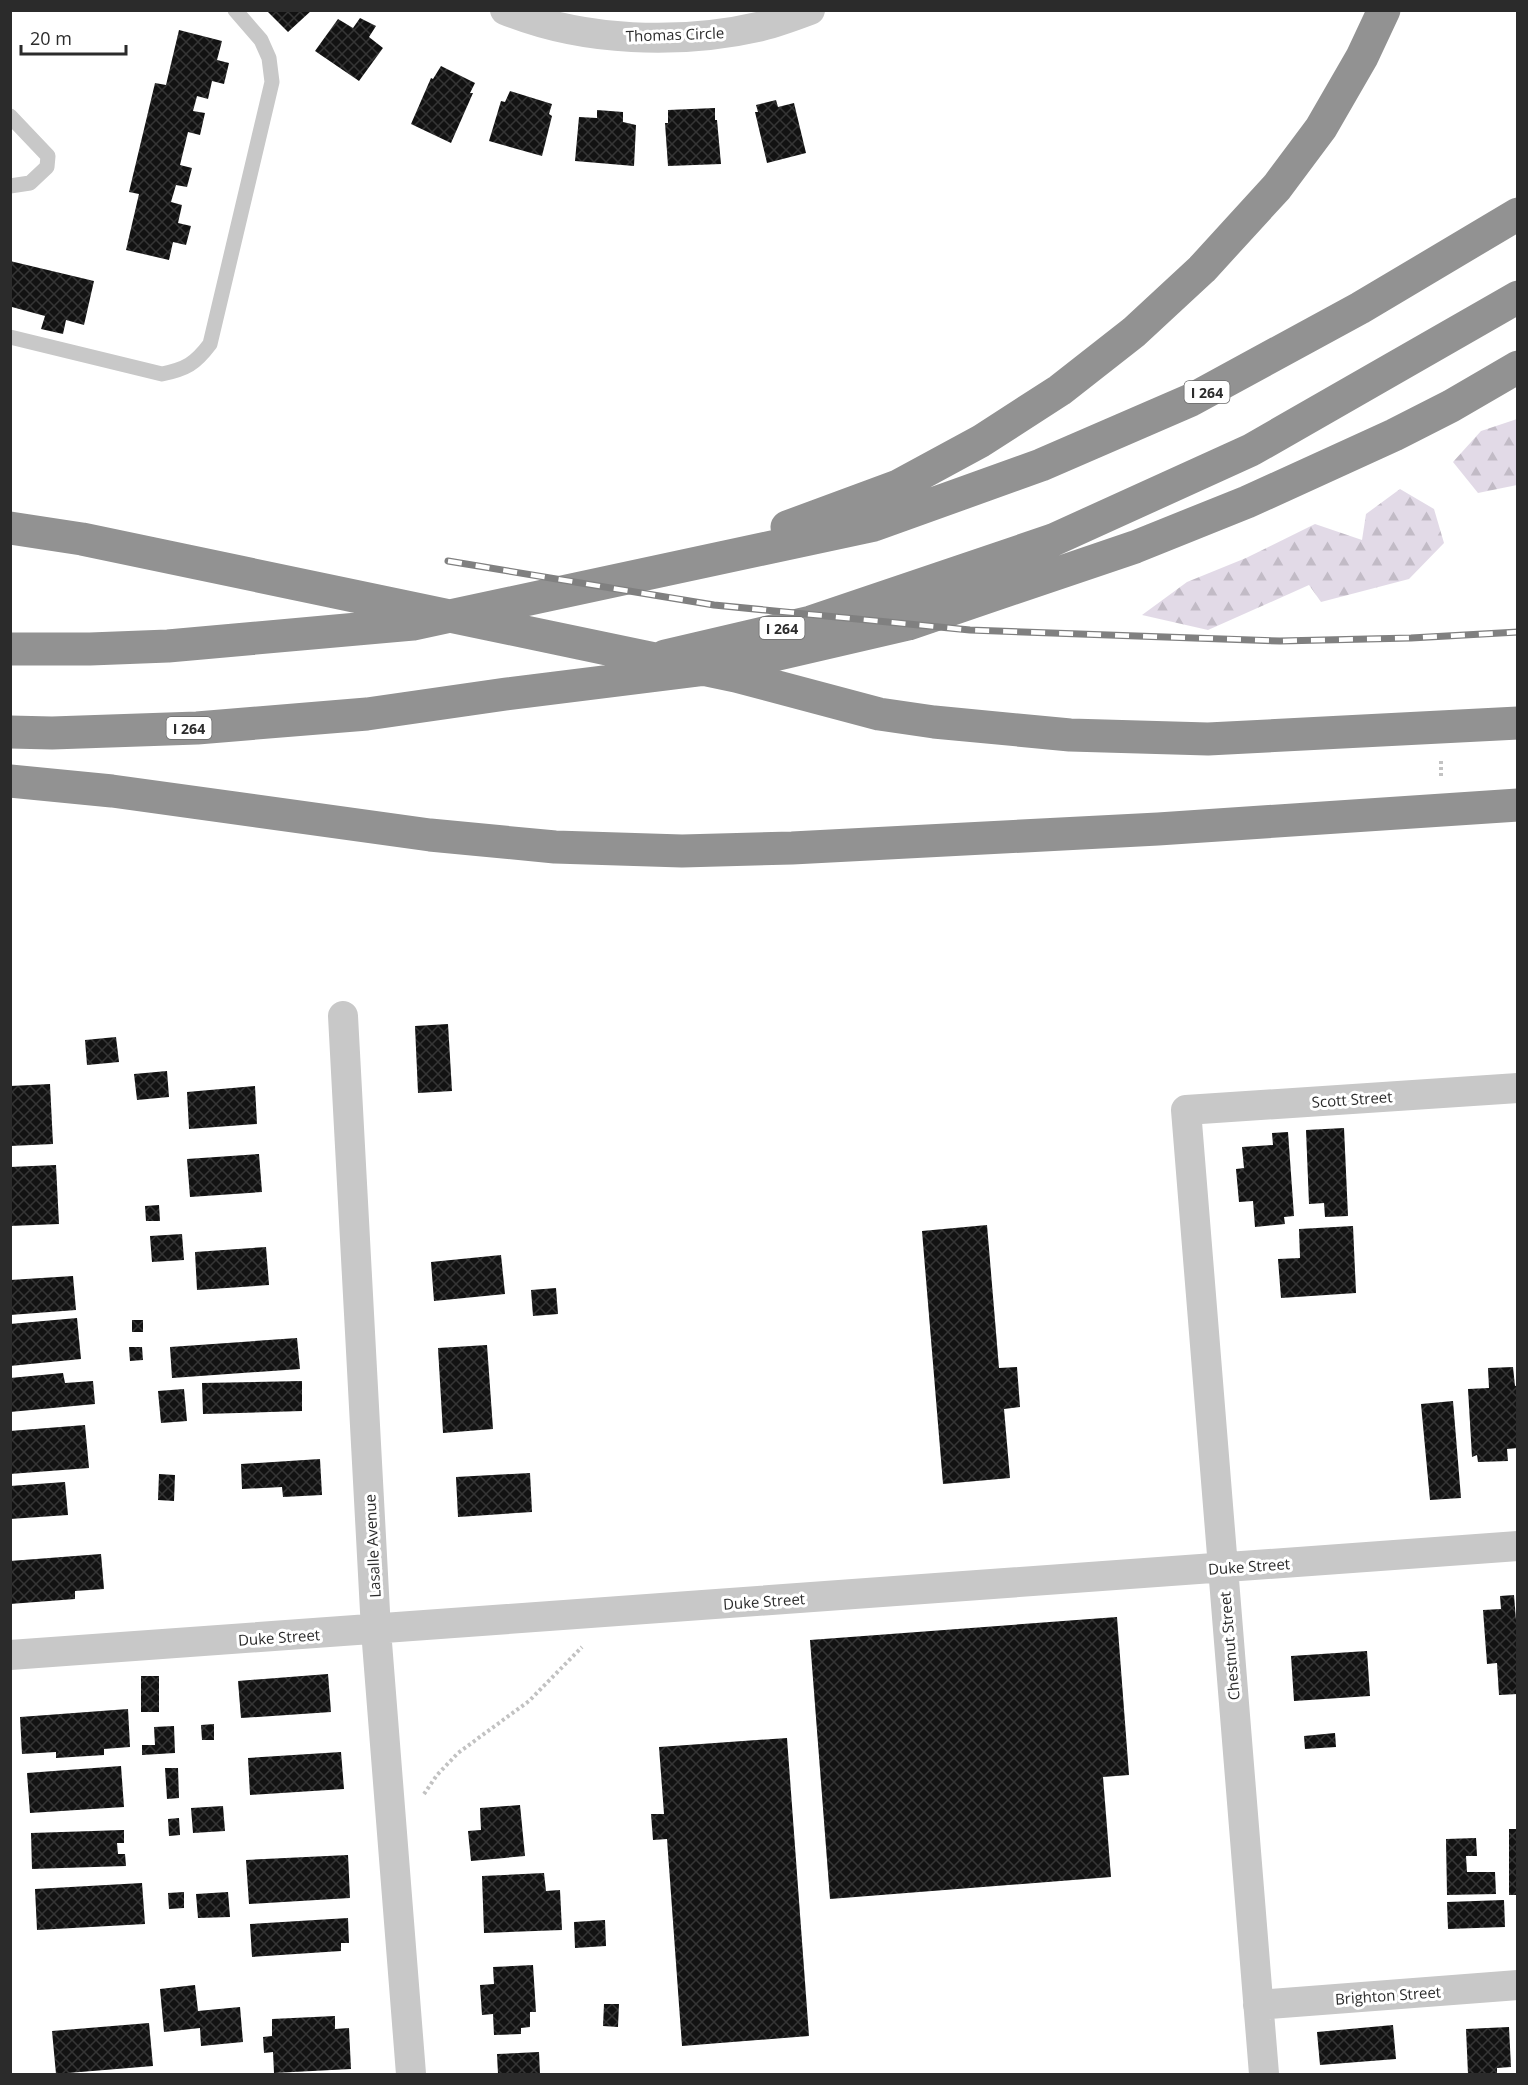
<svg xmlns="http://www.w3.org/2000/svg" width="1528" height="2085" font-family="'Open Sans',sans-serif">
<defs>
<pattern id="forest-firs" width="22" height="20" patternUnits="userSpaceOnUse" patternTransform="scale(1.5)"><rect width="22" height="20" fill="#e2dae7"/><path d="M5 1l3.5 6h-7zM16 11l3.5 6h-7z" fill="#c2bbc6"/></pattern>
<pattern id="building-cross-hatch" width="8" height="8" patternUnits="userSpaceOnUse" patternTransform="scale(1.5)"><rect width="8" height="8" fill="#121212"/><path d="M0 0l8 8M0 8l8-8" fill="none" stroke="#353535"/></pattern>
</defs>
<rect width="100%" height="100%" fill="#fff"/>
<!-- forest -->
<path fill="url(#forest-firs)" d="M1517,419V485L1478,493L1453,462L1481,431Z
M1400,489L1434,509L1444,543L1409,579L1321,602L1309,585L1208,630L1142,615L1187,582L1246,558L1315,524L1362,540L1366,514Z"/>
<!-- building -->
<path fill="url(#building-cross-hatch)" d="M266,10H312L288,32Z
M360,18L376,26L369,37L383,48L359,81L315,51L338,19L353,28Z
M179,30L222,41L217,60L229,63L224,84L212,81L208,99L197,96L193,111L205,113L200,135L188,132L180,165L192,168L187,187L176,185L171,202L182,205L178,223L191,226L186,245L173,242L169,260L126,250L139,194L129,192L155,83L166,85Z
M441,66L475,83L470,93H473L451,143L411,124L431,78L433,79Z
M510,91L552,104L549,114L552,116L542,156L489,141L501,101L505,102Z
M776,100L778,107L794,103L806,153L767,163L755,112H758L756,105Z
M715,108V120H717L721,164L668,166L665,123H668V110Z
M597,110L623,112V122L636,125L634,166L575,161L579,117L597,118Z
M10,261L94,281L84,325L66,320L63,334L41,329L45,316L12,307L10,311Z
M448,1024L452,1091L418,1093L415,1026Z
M116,1037L119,1062L87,1065L85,1040Z
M167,1071L169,1097L137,1100L134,1074Z
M50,1084L53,1144L10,1146V1086Z
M255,1086L257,1124L189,1129L187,1092Z
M1344,1128L1348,1216L1325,1217L1324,1203L1309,1204L1306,1130Z
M1288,1132L1294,1216L1284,1217L1285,1224L1255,1227L1253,1201L1239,1202L1236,1169L1244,1168L1242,1147L1273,1145L1272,1133Z
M259,1154L262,1192L190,1197L187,1159Z
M56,1165L59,1224L10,1226V1167Z
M159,1205L160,1221H146L145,1206Z
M987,1225L999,1368L1017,1367L1020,1407L1004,1409L1010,1478L943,1484L922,1231Z
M1353,1226L1356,1293L1281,1298L1278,1259L1300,1258L1299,1229Z
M182,1234L184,1260L152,1262L150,1236Z
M266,1247L269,1285L197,1290L195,1252Z
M501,1255L505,1294L434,1301L431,1262Z
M73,1276L76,1310L10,1315V1280Z
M556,1288L558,1314L533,1316L531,1290Z
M77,1318L81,1359L10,1366V1324Z
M132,1320H143V1332H132Z
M297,1338L300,1369L172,1378L170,1347Z
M487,1345L493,1429L443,1433L438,1348Z
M129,1347H142L143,1360L130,1361Z
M1513,1367L1515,1386L1518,1385V1448L1507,1449L1508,1461L1478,1462L1477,1455L1472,1457L1468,1389L1489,1388L1488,1368Z
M63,1373L65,1383L93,1381L95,1404L10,1412V1378Z
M302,1381V1411L203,1414L202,1383Z
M184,1389L187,1421L161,1423L158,1391Z
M1453,1401L1461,1498L1430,1500L1421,1404Z
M85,1425L89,1468L10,1474V1431Z
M320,1459L322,1495L283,1497L282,1487L242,1489L241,1464Z
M530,1473L532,1512L458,1517L456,1477Z
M159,1474L175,1475L174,1501L158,1500Z
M65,1482L68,1515L10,1519V1486Z
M101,1554L104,1589L75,1591V1599L10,1604V1561Z
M1514,1595L1518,1645V1694L1499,1695L1497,1663L1487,1664L1483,1610L1501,1609L1500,1596Z
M1117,1617L1129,1775L1103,1777L1111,1877L830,1899L810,1640Z
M1367,1651L1370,1696L1294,1701L1291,1656Z
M328,1674L331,1712L241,1718L238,1681Z
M141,1676H159V1712H141Z
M128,1709L130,1747L104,1749V1755L56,1758V1752L22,1754L20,1717Z
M214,1724V1740H202L201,1725Z
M174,1726L175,1753L142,1755V1745H155L154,1727Z
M1335,1733L1336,1747L1305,1749L1304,1736Z
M787,1738L809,2036L682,2046L667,1839L653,1840L651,1814H664L659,1747Z
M341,1752L344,1789L250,1795L248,1758Z
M121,1766L124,1807L30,1813L27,1773Z
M165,1768H178L179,1798L167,1799Z
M520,1805L525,1856L471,1861L468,1831L481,1830L480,1808Z
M223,1806L225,1831L193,1833L191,1808Z
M179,1818L180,1835L169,1836L168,1819Z
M1509,1829H1518V1895H1509Z
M124,1830V1843H117L118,1854H125L126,1866L32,1869L31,1833Z
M1476,1838L1477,1856H1466L1467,1872H1495L1496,1894L1447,1895L1446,1839Z
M348,1855L350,1898L249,1904L246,1860Z
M544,1873L546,1891L560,1890L562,1930L484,1933L482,1876Z
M142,1883L145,1924L37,1930L35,1889Z
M184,1892V1908L169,1909L168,1893Z
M228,1892L230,1917L198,1918L196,1894Z
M1504,1900L1505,1927L1448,1929L1447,1902Z
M348,1918L349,1943H341V1951L252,1957L250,1924Z
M605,1920L606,1946L575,1948L574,1922Z
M533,1965L536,2012H530V2027L521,2028V2034L494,2035L493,2014L482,2015L480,1985L494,1984L493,1967Z
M195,1985L198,2011L240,2007L243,2042L201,2046L200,2028L164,2032L160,1989Z
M604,2004H619L618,2027L603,2026Z
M335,2016V2029L349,2028L351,2069L274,2073L273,2052L264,2053L263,2037L272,2036V2019Z
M149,2023L153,2066L56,2074L52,2031Z
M1393,2025L1396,2059L1320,2065L1317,2032Z
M1509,2027L1511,2067L1497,2068V2074H1468L1466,2029Z
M539,2052L540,2074H498L497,2054Z"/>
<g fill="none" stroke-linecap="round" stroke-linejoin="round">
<!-- path -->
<path stroke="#c2c2c2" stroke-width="4" stroke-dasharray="3 3" stroke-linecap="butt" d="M1441,761V777
M424,1794L437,1775L458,1753L529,1701L582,1647"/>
<!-- lane -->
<path stroke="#c8c8c8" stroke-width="15" d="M10,116L48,156L47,167L30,183L10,186
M10,337L162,374C186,369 195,364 210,344L272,82L269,58L261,40L235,10"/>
<!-- street -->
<path stroke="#c8c8c8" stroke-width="30" d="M505,10C583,42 680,45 762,26C778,22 794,16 810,10
M343,1016L376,1630L411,2074
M10,1655L1518,1546
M1258,2005L1518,1985
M1264,2074L1186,1110L1518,1088"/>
<!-- highway -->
<path stroke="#929292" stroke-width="33" d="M787,527L898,486L981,441L1060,390L1134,332L1202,269L1277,187L1321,128L1362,57L1384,10
M10,528L82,539L736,676L879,714L934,722L1070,735L1208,739L1518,723
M10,649H90L168,646L413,624L874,525L1041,465L1191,400L1360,308L1518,214
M665,656L811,622L1053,540L1251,450L1518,297
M10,732L52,733L197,728L367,714L506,694L723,667L908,624L1135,547L1247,502L1394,435L1451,406L1518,367
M10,781L112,791L430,835L555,847L682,851L792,848L1158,829L1518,805"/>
<!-- rail casing -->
<g stroke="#808080" stroke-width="7">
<path id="rail" d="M448,561L714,605L970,630L1280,641L1411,638L1518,632"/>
</g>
<!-- rail -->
<use href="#rail" stroke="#fff" stroke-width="4.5" stroke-dasharray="14" stroke-linecap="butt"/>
</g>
<g text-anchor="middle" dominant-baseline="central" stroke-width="6" stroke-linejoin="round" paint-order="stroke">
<!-- shield labels -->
<g fill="#fff" stroke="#6b6b6b" stroke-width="1.5">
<rect x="1184.5" y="381" width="45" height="22" rx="4.5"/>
<rect x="759.5" y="617" width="45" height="22" rx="4.5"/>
<rect x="166.5" y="717" width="45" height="22" rx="4.5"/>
</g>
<g font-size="14" font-weight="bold" fill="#2b2b2b">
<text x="1207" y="392">I 264</text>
<text x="782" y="628">I 264</text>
<text x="189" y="728">I 264</text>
</g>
<!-- street labels -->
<g font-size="15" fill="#2b2b2b" stroke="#fff">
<text transform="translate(675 34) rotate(-2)">Thomas Circle</text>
<text transform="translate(1352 1099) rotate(-4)">Scott Street</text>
<text transform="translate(372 1546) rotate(-93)">Lasalle Avenue</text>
<text transform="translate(1249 1566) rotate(-4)">Duke Street</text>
<text transform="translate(764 1601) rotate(-4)">Duke Street</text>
<text transform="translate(279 1637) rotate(-4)">Duke Street</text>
<text transform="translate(1229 1646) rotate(-95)">Chestnut Street</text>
<text transform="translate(1388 1995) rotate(-4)">Brighton Street</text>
</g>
</g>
<!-- border -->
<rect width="1528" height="2085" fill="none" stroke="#2b2b2b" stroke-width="24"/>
<!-- scale -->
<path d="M21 45v9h105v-9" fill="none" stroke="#2b2b2b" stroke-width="3"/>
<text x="30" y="45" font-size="18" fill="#2b2b2b" stroke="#ffffff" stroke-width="4.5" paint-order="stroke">20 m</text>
</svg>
